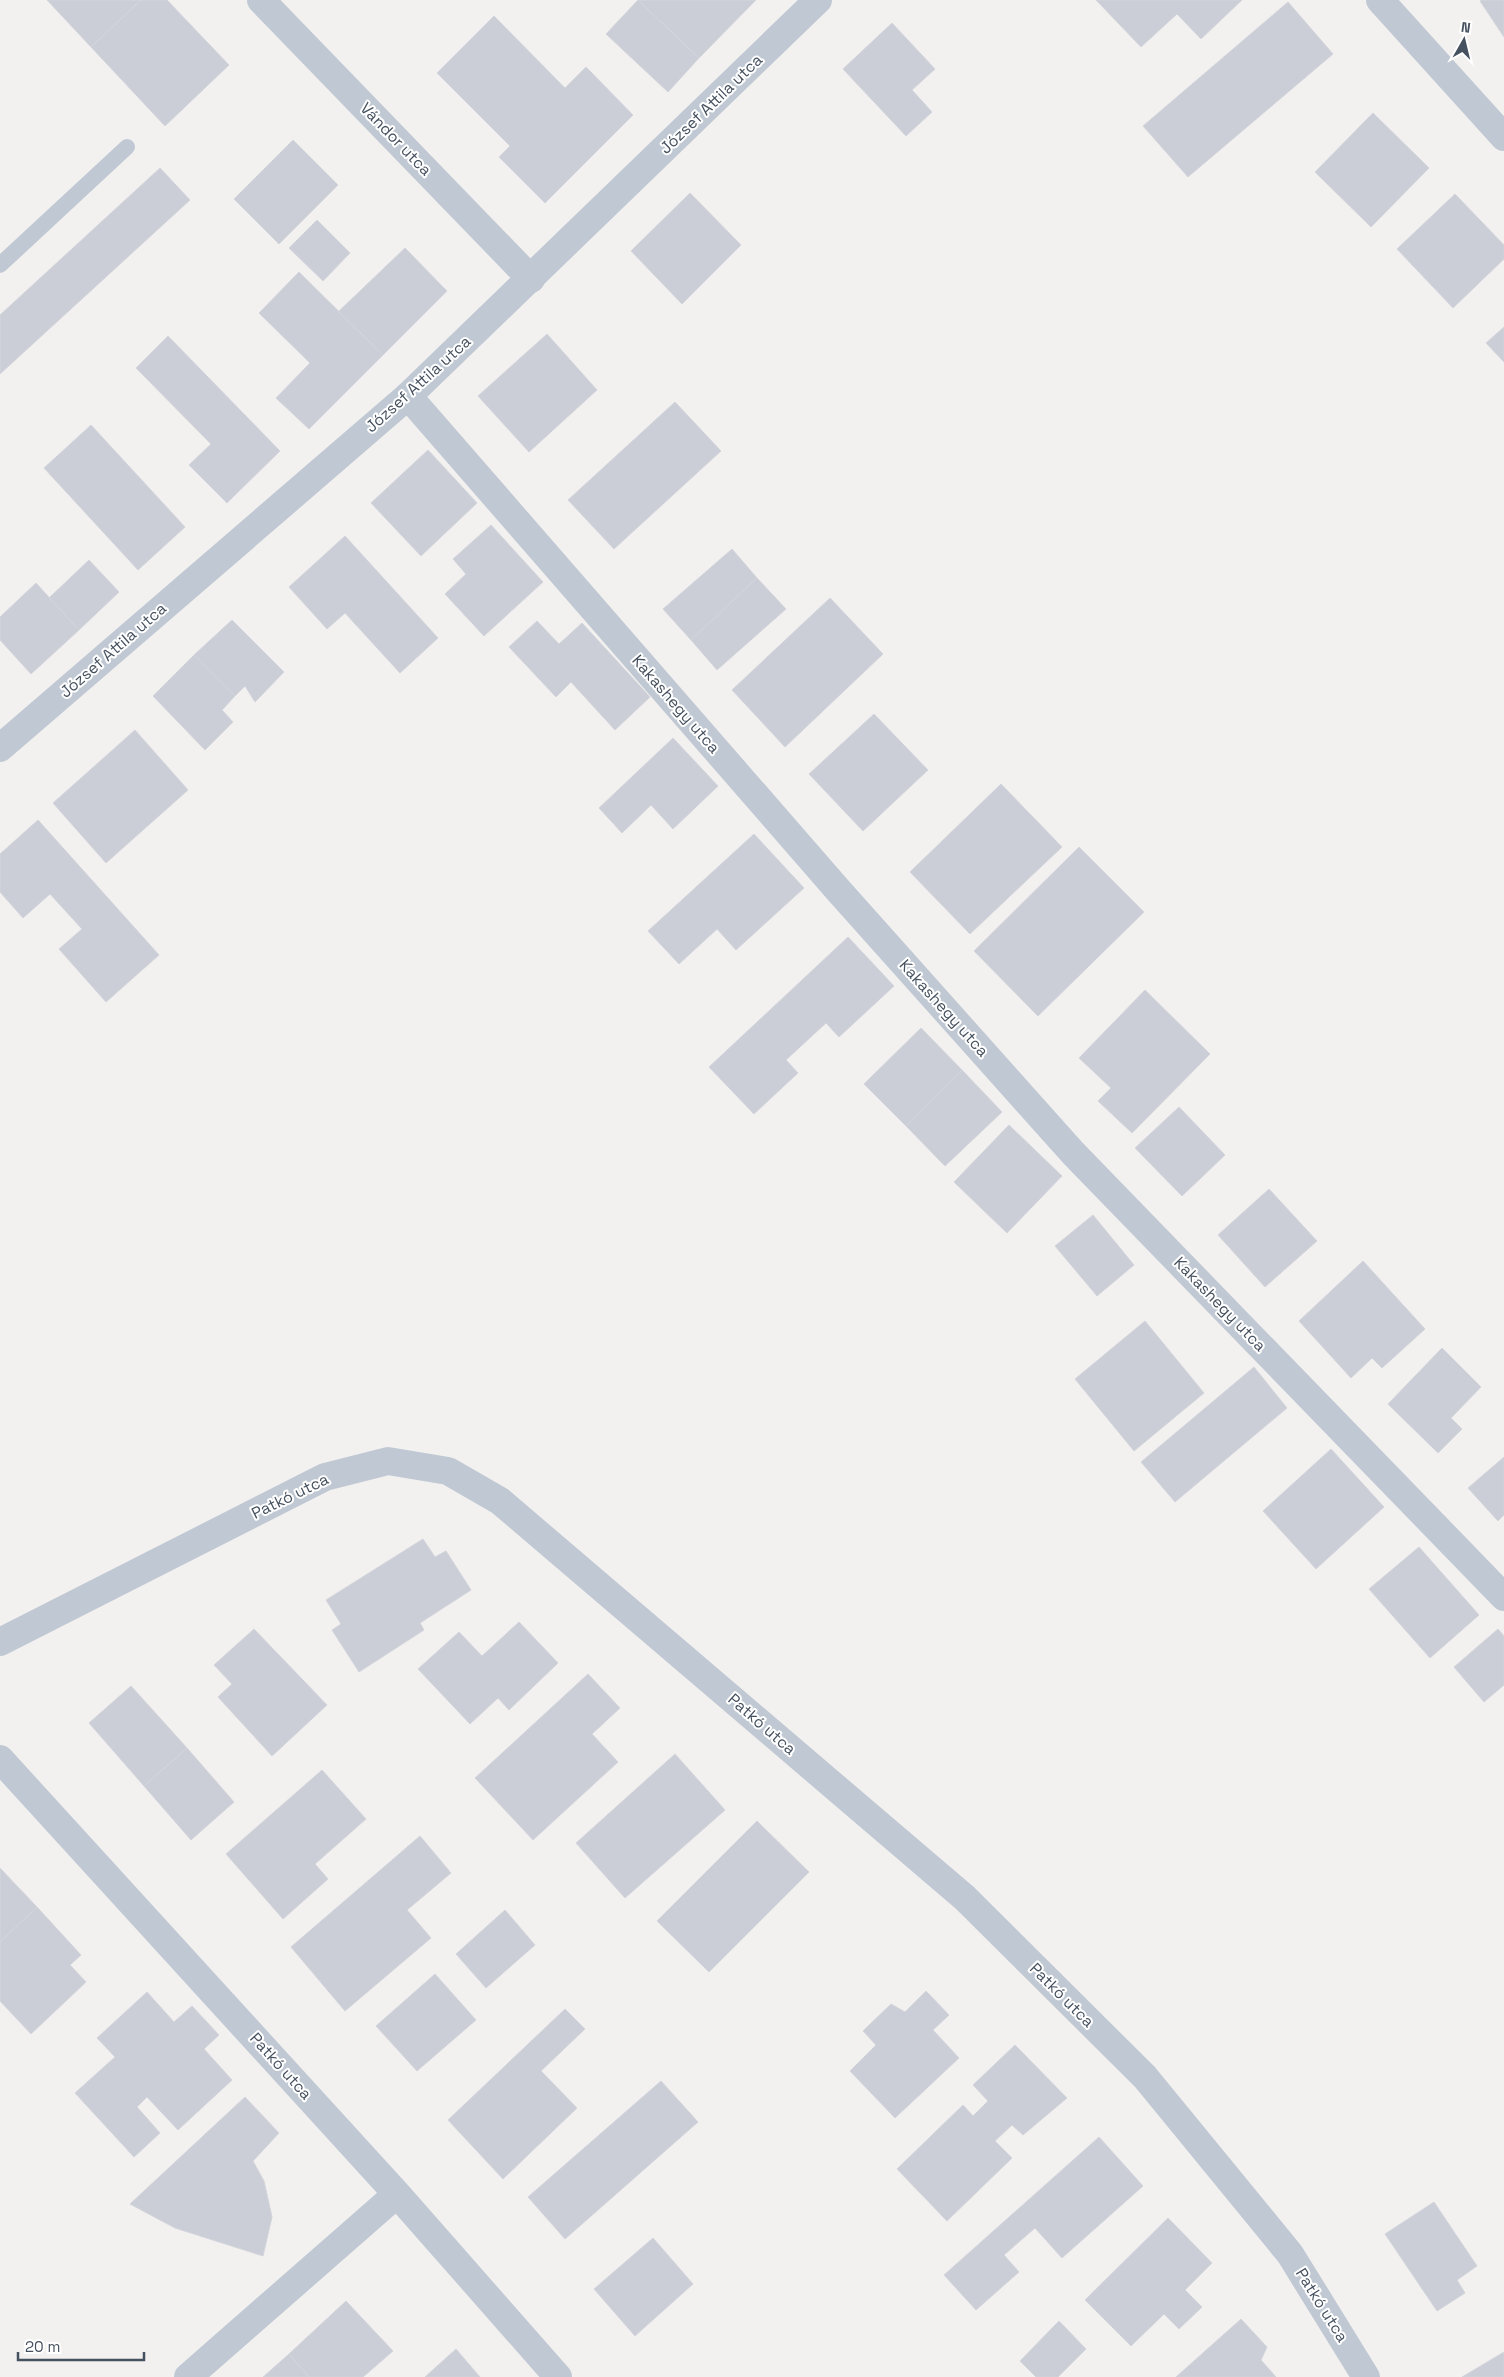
<svg xmlns="http://www.w3.org/2000/svg" width="1504" height="2377" font-family="'Space Grotesk',sans-serif">
<rect width="100%" height="100%" fill="#f3f0f0"/>
<!-- building -->
<path fill="#cbced6" stroke="#d3d5dc" d="M47,0H141L91,47Z
M141,0H167L229,65L165,126L91,47Z
M638,0H756L699,58Z
M638,0L699,58L668,92L606,34Z
M1096,0H1242L1201,39L1177,14L1141,47Z
M1482,0H1504V37L1480,1Z
M1288,2L1333,54L1188,177L1143,126Z
M494,16L565,88L586,67L633,115L545,203L499,157L510,146L437,73Z
M892,23L935,69L912,90L932,112L906,136L843,69Z
M1373,113L1429,168L1371,227L1315,172Z
M293,140L338,185L279,244L234,199Z
M160,168L190,200L0,374V315Z
M690,193L741,245L682,304L631,251Z
M1455,194L1504,245V259L1453,308L1397,249Z
M317,220L350,253L323,281L289,248Z
M405,248L447,291L383,355L338,312Z
M299,272L383,355L309,429L276,398L310,363L259,313Z
M1504,327V362L1486,343Z
M547,334L597,390L529,452L478,396Z
M168,336L280,451L227,503L189,465L211,444L136,368Z
M675,402L721,451L614,549L568,500Z
M91,425L185,527L138,570L44,468Z
M428,450L477,503L421,556L371,503Z
M491,525L543,582L484,636L445,594L466,574L453,559Z
M345,536L438,638L400,673L345,613L327,629L289,587Z
M732,549L757,578L691,640L663,609Z
M89,560L119,592L79,630L49,598Z
M757,578L786,609L717,670L691,640Z
M36,583L79,630L31,674L0,640V617Z
M830,598L883,654L785,747L732,690Z
M232,620L284,672L255,702L245,686L235,696L194,655Z
M537,621L559,644L582,623L650,697L615,730L571,682L556,697L509,647Z
M194,655L235,696L222,710L233,722L205,750L153,696Z
M874,714L928,770L863,831L809,774Z
M135,730L188,790L106,863L53,803Z
M673,738L718,786L673,829L651,805L622,833L599,808Z
M1001,784L1062,847L970,934L910,872Z
M38,820L159,955L106,1002L59,949L82,929L50,894L23,918L0,892V854Z
M754,834L804,888L736,950L717,929L679,964L648,931Z
M1079,847L1144,912L1038,1016L974,951Z
M848,937L894,986L839,1037L826,1023L786,1060L798,1073L754,1114L709,1067Z
M1145,990L1210,1054L1132,1133L1098,1101L1111,1088L1079,1058Z
M921,1028L962,1070L906,1126L864,1084Z
M962,1070L1002,1112L945,1166L906,1126Z
M1179,1107L1225,1155L1182,1196L1135,1148Z
M1009,1125L1062,1176L1007,1233L954,1182Z
M1269,1189L1317,1241L1265,1287L1218,1235Z
M1093,1215L1134,1265L1097,1296L1055,1246Z
M1363,1261L1425,1329L1382,1368L1372,1358L1351,1378L1299,1321Z
M1145,1321L1204,1393L1134,1451L1075,1379Z
M1442,1348L1481,1387L1451,1418L1462,1429L1438,1453L1388,1404Z
M1254,1367L1287,1408L1175,1502L1141,1462Z
M1331,1449L1384,1507L1316,1569L1263,1511Z
M1504,1457V1515L1498,1521L1468,1488Z
M423,1539L435,1557L446,1551L471,1590L420,1623L424,1630L359,1672L332,1630L341,1624L326,1600Z
M1419,1547L1479,1615L1430,1658L1369,1589Z
M519,1622L558,1663L509,1710L498,1698L470,1724L418,1669L459,1632L482,1656Z
M254,1629L327,1705L272,1756L218,1697L232,1684L214,1665Z
M1498,1629L1504,1636V1685L1484,1702L1454,1667Z
M588,1674L620,1708L592,1734L618,1762L533,1840L475,1778Z
M131,1686L187,1748L144,1786L89,1723Z
M187,1748L234,1802L191,1840L144,1786Z
M675,1754L725,1810L625,1898L576,1843Z
M322,1770L366,1819L315,1864L328,1879L283,1919L226,1854Z
M757,1821L809,1872L709,1972L657,1921Z
M420,1836L451,1873L407,1910L431,1938L345,2011L291,1947Z
M0,1868L37,1907L0,1942Z
M37,1907L81,1955L70,1965L86,1982L31,2034L0,2001V1942Z
M505,1910L535,1945L486,1988L456,1954Z
M435,1974L476,2020L417,2071L376,2026Z
M926,1991L949,2015L933,2030L959,2058L895,2118L850,2071L876,2045L863,2031L891,2004L905,2012Z
M147,1992L174,2022L192,2006L219,2035L204,2049L232,2080L178,2130L147,2097L137,2107L160,2133L134,2157L75,2093L115,2057L97,2038Z
M565,2009L585,2029L541,2071L577,2108L503,2179L448,2120Z
M1015,2045L1067,2098L1023,2135L1012,2125L995,2141L1012,2158L947,2221L897,2169L963,2105L973,2116L988,2101L973,2085Z
M661,2081L698,2122L565,2239L528,2197Z
M245,2097L279,2133L253,2161L264,2181L272,2217L263,2256L175,2228L130,2204Z
M1099,2137L1143,2186L1062,2258L1035,2228L1004,2255L1019,2272L976,2310L944,2275Z
M1434,2202L1477,2266L1457,2280L1465,2293L1437,2311L1385,2234Z
M1168,2218L1212,2263L1185,2290L1202,2307L1179,2329L1164,2314L1131,2346L1085,2300Z
M653,2238L693,2284L635,2336L594,2289Z
M346,2301L393,2351L363,2377H309L289,2354Z
M1241,2319L1267,2347L1261,2360L1276,2377H1176Z
M1059,2321L1086,2349L1058,2377H1036L1020,2361Z
M456,2349L480,2377H425Z
M1504,2352V2377H1462Z
M289,2354L309,2377H263Z"/>
<g fill="none" stroke-linecap="round" stroke-linejoin="round">
<!-- service -->
<path stroke="#c0c9d3" stroke-width="16" d="M0,265L127,147"/>
<!-- minor -->
<path stroke="#c0c9d3" stroke-width="28" d="M261,0L531,279
M1380,0L1504,137
M408,396L838,890L1073,1153L1504,1597
M0,1642L325,1477L388,1461L448,1471L500,1501L965,1898L1145,2077L1290,2254L1366,2377
M0,1759L397,2194L558,2377
M188,2377L397,2194"/>
<!-- tertiary -->
<path stroke="#c0c9d3" stroke-width="28" d="M0,748L408,396L818,0"/>
</g>
<g text-anchor="middle" dominant-baseline="central" stroke-width="4" stroke-linejoin="round" paint-order="stroke">
<!-- street labels -->
<g font-size="16" fill="#46515f" stroke="#fff">
<text transform="translate(711 104) rotate(-44)">József Attila utca</text>
<text transform="translate(396 139) rotate(46)">Vándor utca</text>
<text transform="translate(418 384) rotate(-42)">József Attila utca</text>
<text transform="translate(113 650) rotate(-41)">József Attila utca</text>
<text transform="translate(676 704) rotate(49)">Kakashegy utca</text>
<text transform="translate(944 1008) rotate(48)">Kakashegy utca</text>
<text transform="translate(1220 1304) rotate(46)">Kakashegy utca</text>
<text transform="translate(290 1496) rotate(-26)">Patkó utca</text>
<text transform="translate(762 1724) rotate(41)">Patkó utca</text>
<text transform="translate(1062 1995) rotate(45)">Patkó utca</text>
<text transform="translate(281 2066) rotate(48)">Patkó utca</text>
<text transform="translate(1322 2305) rotate(58)">Patkó utca</text>
</g>
</g>
<!-- north arrow -->
<g transform="translate(1464 40) rotate(8)" stroke="#ffffff" stroke-width="4" paint-order="stroke">
<path d="M0-4L9 19L0 12L-9 19Z" fill="#46515f"/>
<text y="-8" font-size="14" font-weight="bold" text-anchor="middle" fill="#46515f">N</text>
</g>
<!-- scale -->
<path d="M18 2352v8h126v-8" fill="none" stroke="#46515f" stroke-width="2.5"/>
<text x="25" y="2352" font-size="15" fill="#46515f" stroke="#ffffff" stroke-width="4" paint-order="stroke">20 m</text>
</svg>
